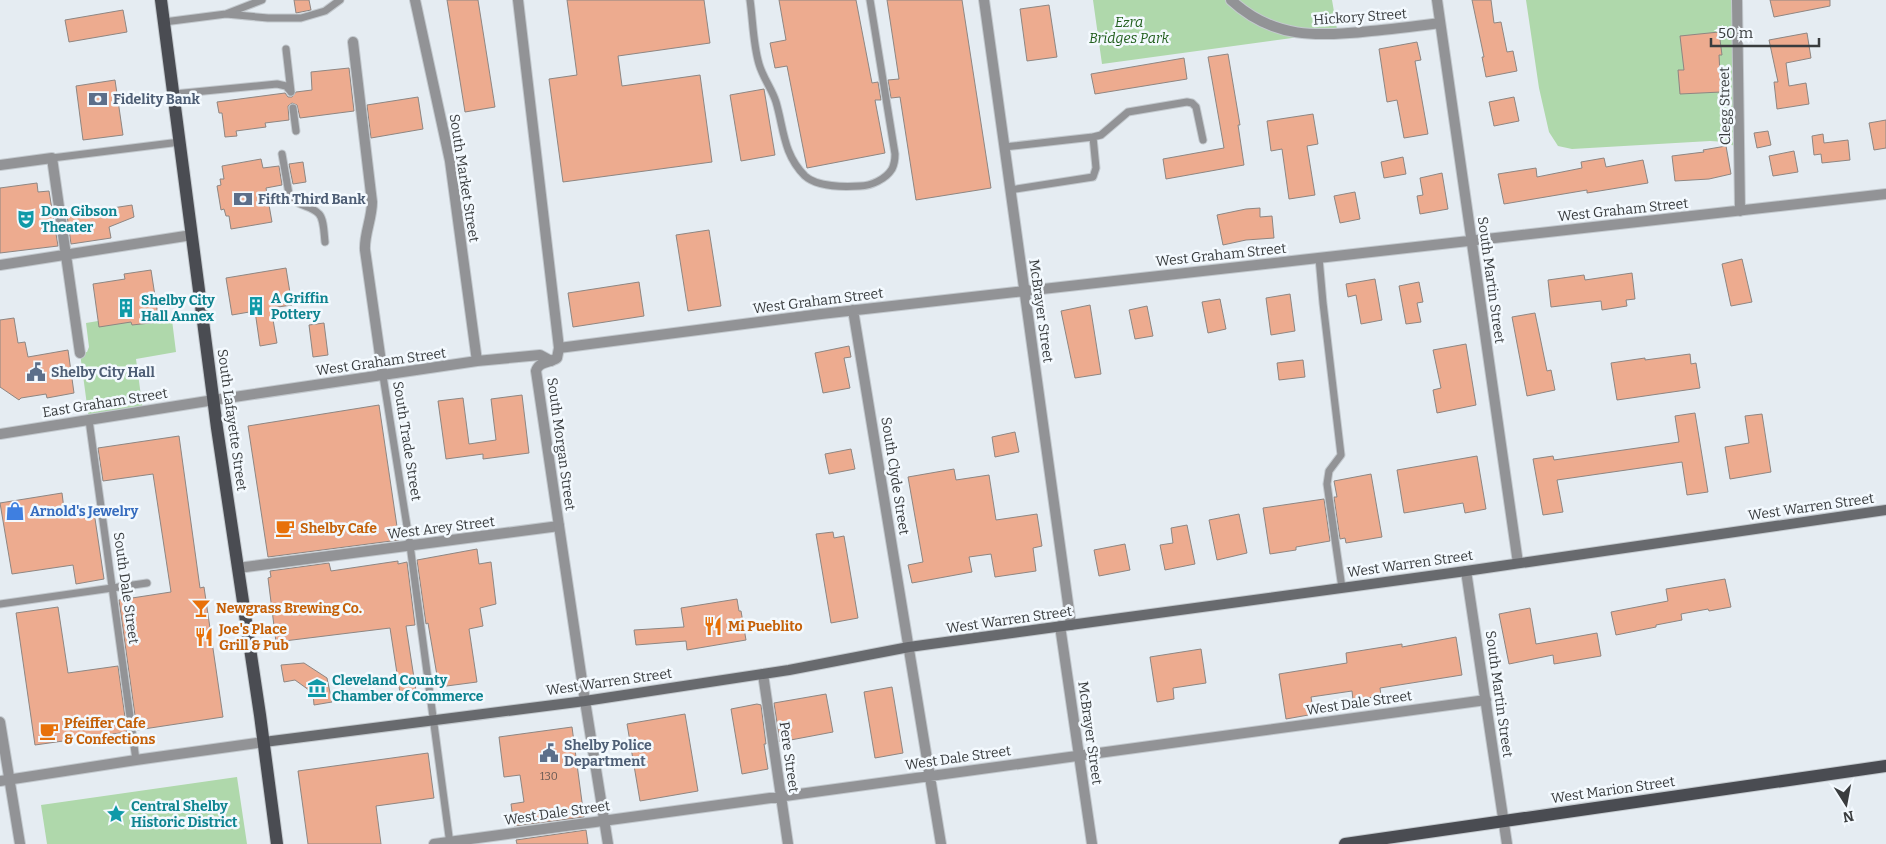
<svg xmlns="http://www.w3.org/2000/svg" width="1886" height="844" font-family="Bitter,serif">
<rect width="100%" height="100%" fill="#e5ecf2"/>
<!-- green -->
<path fill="#afd8ab" d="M1093,0H1332L1338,35H1314L1102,64Z
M1526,0H1737L1739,149L1727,142L1710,141L1572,149L1558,146L1549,132L1539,88Z
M172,320L176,352L136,359L143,411L89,420L80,353L87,352L89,347L86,323L98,321L131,322L132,325Z
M237,777L247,844H47L41,805Z"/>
<!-- building -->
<path fill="#edab8f" stroke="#8e8682" d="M294,0H309L311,10L296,13Z
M447,0H478L495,107L465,112Z
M567,0H704L710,43L618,56L622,86L700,75L712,162L563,182L549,79L577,75Z
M779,0H856L872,83L878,82L881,100H875L885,153L807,168L787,66L775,68L770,43L786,40Z
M887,0H962L991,188L916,200L900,97L891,98L888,80L899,79Z
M1472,0H1491L1494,23L1501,22L1507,52L1513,51L1517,71L1486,77L1482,57H1484Z
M1770,0H1830V6L1774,17Z
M1049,5L1057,57L1027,61L1020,9Z
M123,10L127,32L69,42L65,20Z
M1719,32L1722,55H1719L1721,92L1680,94L1678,70H1684L1680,36Z
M1807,33L1811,58L1786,63L1789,86L1806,83L1809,104L1777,109L1774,82H1778L1769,40Z
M1417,42L1421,60L1415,61L1428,134L1404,138L1397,100L1387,102L1379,49Z
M1228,54L1240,125H1238L1244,165L1166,179L1163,159L1224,148L1208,57Z
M1184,58L1187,79L1095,94L1091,74Z
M349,68L354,111L300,118L297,105L292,103L288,106L289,120L265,123L266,127L236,131L237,136L225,137L222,113H219L217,102L285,93L288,97H292L296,92L312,90L311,72Z
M115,80L123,135L83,140L76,86Z
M764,89L775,155L741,161L730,95Z
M418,97L423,129L371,138L367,105Z
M1514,97L1519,121L1494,126L1489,102Z
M1313,114L1318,144L1307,146L1315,195L1289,199L1282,149L1271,151L1267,121Z
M1886,120V148L1874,150L1869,123Z
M1768,131L1771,145L1757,148L1754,133Z
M1823,134L1824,143L1848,140L1850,160L1822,163L1821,154L1814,155L1812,136Z
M1726,146L1731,174L1709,179L1675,181L1672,156L1704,152L1703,150Z
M1794,151L1798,172L1773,176L1769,156Z
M1403,157L1406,174L1384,178L1381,162Z
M1604,158L1606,167L1643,160L1648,183L1587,193V190L1504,204L1498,174L1536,168L1537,177L1582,168L1581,162Z
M261,159L263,168L279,166L282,185L266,188L272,222L231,229L229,216H226L224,209L221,210L217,186L221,185L220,179H224L222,166Z
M303,162L306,182L293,184L289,164Z
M1442,173L1448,209L1420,214L1417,196L1423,195L1420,178Z
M37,183L38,192L49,191L58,246L0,253V188Z
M1355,192L1360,219L1340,223L1334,196Z
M132,205L134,217L109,227L111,238L71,244L67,215Z
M1260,208V217L1272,216L1274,238L1246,240L1223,245L1217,215L1246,209Z
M709,230L721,306L688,311L676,235Z
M1742,259L1752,302L1731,306L1722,264Z
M286,268L292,305L271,308L277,343L260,346L255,311L232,315L226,278Z
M151,270L159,322L132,325L131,322L99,327L93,284L125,279L124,274Z
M1632,273L1635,299L1626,300L1627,306L1602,310L1601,301L1551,307L1548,280L1584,275L1585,280Z
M1375,279L1382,320L1361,324L1356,295L1348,297L1346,284Z
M639,282L644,316L573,327L568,293Z
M1419,282L1423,302L1417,303L1421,322L1406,324L1399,286Z
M1290,294L1295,331L1271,335L1266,298Z
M1220,299L1226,329L1208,333L1202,302Z
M1090,305L1101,374L1075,378L1061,311Z
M1147,306L1153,336L1135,339L1129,310Z
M1535,313L1547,371L1551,370L1555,390L1527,396L1512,317Z
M14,318L18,343L25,342L28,357L68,350L74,393L47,398L46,394L21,398L19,400L0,387V320Z
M324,323L328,355L313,357L309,325Z
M1466,344L1476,405L1437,413L1433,390L1441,388L1433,350Z
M849,346L851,357L844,358L850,388L823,393L815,353Z
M1690,354L1691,364L1696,363L1700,388L1617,400L1611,363L1645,358V360Z
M1303,360L1305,377L1279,380L1277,363Z
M522,395L529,453L483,459V454L446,459L438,401L463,398L469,444L496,440L491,399Z
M379,405L399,540L268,557L248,426Z
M1695,413L1708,492L1687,495L1682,462L1557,480L1563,512L1543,515L1533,459L1553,456L1554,460L1679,442L1675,416Z
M1762,414L1771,472L1730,479L1725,447L1749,443L1745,416Z
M1015,432L1019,452L995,457L992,437Z
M179,436L200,588L204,587L223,717L137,730L119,600L171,592L153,474L103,481L98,448Z
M851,449L855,469L829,474L825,454Z
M1477,456L1486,509L1465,513L1463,503L1404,513L1397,470Z
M954,469L956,480L989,475L996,520L1037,514L1042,546L1033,548L1036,571L995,577L991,554L969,557L972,572L912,583L908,565L923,562L908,477Z
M1371,474L1382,537L1346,543L1345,538L1340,539L1334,497H1337L1334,481Z
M62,493L65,517L94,512L104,579L76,584L73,565L12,574L0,503Z
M1324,499L1330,541L1296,547V550L1270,554L1263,508Z
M1239,514L1247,553L1217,560L1209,520Z
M1187,525L1195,564L1165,570L1160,545L1173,543L1171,528Z
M833,532L834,538L844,536L858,618L831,623L816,534Z
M1125,544L1130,570L1099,576L1094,550Z
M477,549L479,564L491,562L496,604L480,608L483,626L469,629L477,682L439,687L428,623L426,624L417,560Z
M398,561V564L407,562L415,625L406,626L416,691L400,693L390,628L276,642L268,578L271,577L270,571L329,563L331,571Z
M1725,579L1731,607L1709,611L1708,609L1681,614L1682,620L1656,625V627L1616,635L1611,612L1668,601L1666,589Z
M737,599L739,611H741L746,640L687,650L686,641L636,645L634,630L684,627L681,608Z
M58,607L68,673L118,666L127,732L35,745L16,613Z
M1530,608L1536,644L1597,633L1601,656L1554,664L1553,655L1509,664L1499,614Z
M1456,637L1462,675L1380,688L1381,696L1353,700L1352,691L1311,697L1314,714L1286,719L1279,674L1347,663L1346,653L1402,644V647Z
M1201,649L1206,683L1173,688L1174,699L1157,702L1150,657Z
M304,663L327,678L332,702L314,705L313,693L295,680L284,682L281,665Z
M892,687L903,753L875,758L864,692Z
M826,694L833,732L780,742L774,703Z
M757,704L761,705L766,744H764L768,769L742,774L731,709Z
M685,714L698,791L640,801L627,724Z
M572,727L584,817L514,826L511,804L524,802L520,775L504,777L499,737Z
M428,753L434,798L376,806L381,844H308L298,771Z
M586,830L588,844H517L516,840Z"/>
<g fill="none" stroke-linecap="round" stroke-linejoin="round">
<!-- service casing -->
<g stroke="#c3c9ce" stroke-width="9">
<path id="service" d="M750,0C753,21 753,44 759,64C763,78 772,89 776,102C784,129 783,154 805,176C817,187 845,187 860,186C871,186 886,179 892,169C894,165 895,158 895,154L870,0
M226,14L262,0
M164,22L226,14L268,18H301L325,11L340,0
M286,49L291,92
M174,94L277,84L286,86L291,92
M293,108L296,131
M1093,137L1101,135L1128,112L1187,102L1192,103L1196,107L1203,140
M1004,147L1093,137L1096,168L1093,177L1010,190
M282,154L289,194C297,208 310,204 319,214C324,219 324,234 325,242
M52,158L180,142
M1319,258L1323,303L1341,455L1329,471L1327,484L1342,588
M383,376L410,545L450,844
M89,420L136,760
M0,604L147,583"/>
</g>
<!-- minor casing -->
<g stroke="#c3c9ce" stroke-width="12">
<path id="minor" d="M415,0L450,161L477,361
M984,0L1071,625
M1231,0C1273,39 1318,37 1371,31C1394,29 1417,26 1440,23
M1437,0L1518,563
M1737,0L1740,211
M353,42L372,202C372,219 364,234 365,250L383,376
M0,165L52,158L80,353
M0,265L192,235
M853,310L941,844
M559,348L821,314L1886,194
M214,400L477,361L540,355L551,361
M238,568L559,526
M1466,571L1507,844
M1060,626L1092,844
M763,674L788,844
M0,722L20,844
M434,844L1486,700"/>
</g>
<!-- tertiary casing -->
<g stroke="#c3c9ce" stroke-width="12">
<path id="tertiary" d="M518,0L559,348L557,358C550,363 539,361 536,371L585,701L608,844
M0,434L214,400
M0,781L136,760L264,742"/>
</g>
<!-- secondary casing -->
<g stroke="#c3c9ce" stroke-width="12">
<path id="secondary" d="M264,742L585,701L789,670L909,647L1466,571L1886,510"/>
</g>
<!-- primary casing -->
<g stroke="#c3c9ce" stroke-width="14">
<path id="primary" d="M161,0L217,428L260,715L277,844
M1345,844L1886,766"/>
</g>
<!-- service -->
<use href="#service" stroke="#929396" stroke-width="7"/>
<!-- minor -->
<use href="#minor" stroke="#929396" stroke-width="10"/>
<!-- tertiary -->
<use href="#tertiary" stroke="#929396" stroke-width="10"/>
<!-- secondary -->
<use href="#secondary" stroke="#686a6e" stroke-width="10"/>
<!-- primary -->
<use href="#primary" stroke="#4a4c52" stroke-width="12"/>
</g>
<!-- icons -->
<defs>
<g id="bank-bare" transform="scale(1.5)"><path d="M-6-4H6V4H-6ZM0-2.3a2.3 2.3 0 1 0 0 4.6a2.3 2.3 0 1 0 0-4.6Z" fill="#5c6f8a" stroke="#f3f9fe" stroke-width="2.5" paint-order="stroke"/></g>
<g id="theatre-bare" transform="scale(1.5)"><path d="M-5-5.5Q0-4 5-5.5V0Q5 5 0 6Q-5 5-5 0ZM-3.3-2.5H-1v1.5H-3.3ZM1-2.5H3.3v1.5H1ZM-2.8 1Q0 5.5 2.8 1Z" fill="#0f9aa8" stroke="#f3f9fe" stroke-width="2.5" paint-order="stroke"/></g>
<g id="building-bare" transform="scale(1.5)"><path d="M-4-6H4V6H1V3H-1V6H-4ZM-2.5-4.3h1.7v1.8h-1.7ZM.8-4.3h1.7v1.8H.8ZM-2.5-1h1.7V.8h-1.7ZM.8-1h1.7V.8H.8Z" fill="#0f9aa8" stroke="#f3f9fe" stroke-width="2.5" paint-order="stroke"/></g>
<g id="civic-bare" transform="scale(1.5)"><path d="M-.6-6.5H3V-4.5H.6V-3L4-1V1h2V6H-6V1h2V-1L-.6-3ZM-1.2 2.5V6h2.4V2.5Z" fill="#5c6f8a" stroke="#f3f9fe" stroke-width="2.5" paint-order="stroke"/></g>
<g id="shop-bare" transform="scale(1.5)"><path d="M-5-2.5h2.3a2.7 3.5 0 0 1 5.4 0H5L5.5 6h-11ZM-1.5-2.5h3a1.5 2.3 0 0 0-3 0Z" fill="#3f7fe0" stroke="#f3f9fe" stroke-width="2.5" paint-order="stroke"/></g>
<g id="cafe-bare" transform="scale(1.5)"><path d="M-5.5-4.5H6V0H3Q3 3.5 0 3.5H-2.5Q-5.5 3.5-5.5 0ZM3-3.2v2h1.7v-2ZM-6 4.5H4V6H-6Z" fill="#e8710a" stroke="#f3f9fe" stroke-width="2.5" paint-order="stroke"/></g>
<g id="bar-bare" transform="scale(1.5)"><path d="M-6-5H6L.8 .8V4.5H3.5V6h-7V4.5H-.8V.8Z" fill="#e8710a" stroke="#f3f9fe" stroke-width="2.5" paint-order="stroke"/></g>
<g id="restaurant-bare" transform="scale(1.5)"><path d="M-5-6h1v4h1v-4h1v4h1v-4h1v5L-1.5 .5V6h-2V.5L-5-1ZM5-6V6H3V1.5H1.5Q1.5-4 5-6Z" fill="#e8710a" stroke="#f3f9fe" stroke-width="2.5" paint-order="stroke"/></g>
<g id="museum-bare" transform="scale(1.5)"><path d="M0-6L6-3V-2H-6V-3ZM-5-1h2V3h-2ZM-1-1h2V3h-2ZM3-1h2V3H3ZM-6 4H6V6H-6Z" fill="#0f9aa8" stroke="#f3f9fe" stroke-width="2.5" paint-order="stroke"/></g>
<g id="sight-bare" transform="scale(1.5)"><path d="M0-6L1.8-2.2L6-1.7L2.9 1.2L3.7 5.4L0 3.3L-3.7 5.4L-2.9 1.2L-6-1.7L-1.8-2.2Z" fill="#0f9aa8" stroke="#f3f9fe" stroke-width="2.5" paint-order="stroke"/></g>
</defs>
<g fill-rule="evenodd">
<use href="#bank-bare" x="98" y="99"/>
<use href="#bank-bare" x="243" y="199"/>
<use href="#theatre-bare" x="26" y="219"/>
<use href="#building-bare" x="256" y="306"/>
<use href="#building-bare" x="126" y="308"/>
<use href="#civic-bare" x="36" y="372"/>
<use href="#shop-bare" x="15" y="511"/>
<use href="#cafe-bare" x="285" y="528"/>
<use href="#bar-bare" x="201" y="608"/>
<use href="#restaurant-bare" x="713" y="626"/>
<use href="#restaurant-bare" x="204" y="637"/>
<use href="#museum-bare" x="317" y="688"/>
<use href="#cafe-bare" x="49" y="731"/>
<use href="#civic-bare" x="549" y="753"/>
<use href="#sight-bare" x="116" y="814"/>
</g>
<g text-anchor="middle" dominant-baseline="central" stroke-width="5" stroke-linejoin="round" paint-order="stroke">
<!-- number labels -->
<g font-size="11" fill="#665852">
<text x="549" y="776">130</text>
</g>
<!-- street labels -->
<g font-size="14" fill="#393c3e" stroke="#f3f9fe">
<text transform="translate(1360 17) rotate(-4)">Hickory Street</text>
<text transform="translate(1725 106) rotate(-91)">Clegg Street</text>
<text transform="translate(464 178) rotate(81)">South Market Street</text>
<text transform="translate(1623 210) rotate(-6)">West Graham Street</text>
<text transform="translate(1221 255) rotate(-6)">West Graham Street</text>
<text transform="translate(1491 280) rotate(82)">South Martin Street</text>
<text transform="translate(818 301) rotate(-7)">West Graham Street</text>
<text transform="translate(1041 311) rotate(82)">McBrayer Street</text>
<text transform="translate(381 362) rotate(-8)">West Graham Street</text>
<text transform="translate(105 403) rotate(-9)">East Graham Street</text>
<text transform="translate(232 420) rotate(82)">South Lafayette Street</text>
<text transform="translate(407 441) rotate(81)">South Trade Street</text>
<text transform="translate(561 444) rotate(82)">South Morgan Street</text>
<text transform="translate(895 476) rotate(81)">South Clyde Street</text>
<text transform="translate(1811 507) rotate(-8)">West Warren Street</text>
<text transform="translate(441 528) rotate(-7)">West Arey Street</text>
<text transform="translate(1410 564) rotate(-8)">West Warren Street</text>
<text transform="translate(126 588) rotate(82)">South Dale Street</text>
<text transform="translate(1009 620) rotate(-8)">West Warren Street</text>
<text transform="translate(609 682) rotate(-8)">West Warren Street</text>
<text transform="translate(1499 694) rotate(82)">South Martin Street</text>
<text transform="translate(1359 703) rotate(-8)">West Dale Street</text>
<text transform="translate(1090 733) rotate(82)">McBrayer Street</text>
<text transform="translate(789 757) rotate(82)">Pere Street</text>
<text transform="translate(958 758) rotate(-8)">West Dale Street</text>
<text transform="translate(1613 790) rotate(-8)">West Marion Street</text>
<text transform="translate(557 813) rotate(-8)">West Dale Street</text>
</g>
<!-- park labels -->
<g font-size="14" font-style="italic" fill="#205e1c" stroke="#f3f9fe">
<text x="1129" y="22">Ezra<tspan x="1129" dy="16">Bridges Park</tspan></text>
</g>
<!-- service labels -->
<g font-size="14" font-weight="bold" fill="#4e5e75" stroke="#f3f9fe" text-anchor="start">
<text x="113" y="99">Fidelity Bank</text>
<text x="258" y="199">Fifth Third Bank</text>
<text x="51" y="372">Shelby City Hall</text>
<text x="564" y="745">Shelby Police<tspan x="564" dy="16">Department</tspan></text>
</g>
<!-- culture labels -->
<g font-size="14" font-weight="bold" fill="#0d838f" stroke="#f3f9fe" text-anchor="start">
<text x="41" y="211">Don Gibson<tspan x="41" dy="16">Theater</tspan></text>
<text x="271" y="298">A Griffin<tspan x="271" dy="16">Pottery</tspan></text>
<text x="141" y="300">Shelby City<tspan x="141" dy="16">Hall Annex</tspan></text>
<text x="332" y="680">Cleveland County<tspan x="332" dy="16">Chamber of Commerce</tspan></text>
<text x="131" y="806">Central Shelby<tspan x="131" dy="16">Historic District</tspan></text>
</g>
<!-- shop labels -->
<g font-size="14" font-weight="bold" fill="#366cbe" stroke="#f3f9fe" text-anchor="start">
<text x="30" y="511">Arnold's Jewelry</text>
</g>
<!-- food labels -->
<g font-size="14" font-weight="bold" fill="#c56008" stroke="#f3f9fe" text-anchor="start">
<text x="300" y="528">Shelby Cafe</text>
<text x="216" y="608">Newgrass Brewing Co.</text>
<text x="728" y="626">Mi Pueblito</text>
<text x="219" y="629">Joe's Place<tspan x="219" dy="16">Grill &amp; Pub</tspan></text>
<text x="64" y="723">Pfeiffer Cafe<tspan x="64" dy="16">&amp; Confections</tspan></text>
</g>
</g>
<!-- north arrow -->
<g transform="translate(1846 804) rotate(169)" stroke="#f3f9fe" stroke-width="4" paint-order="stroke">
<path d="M0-4L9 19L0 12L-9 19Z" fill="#393c3e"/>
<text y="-8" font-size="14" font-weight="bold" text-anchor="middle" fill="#393c3e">N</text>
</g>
<!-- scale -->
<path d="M1711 38v8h108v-8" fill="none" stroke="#393c3e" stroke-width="2.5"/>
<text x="1718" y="38" font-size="15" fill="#393c3e" stroke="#f3f9fe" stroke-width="4" paint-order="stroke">50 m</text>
</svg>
